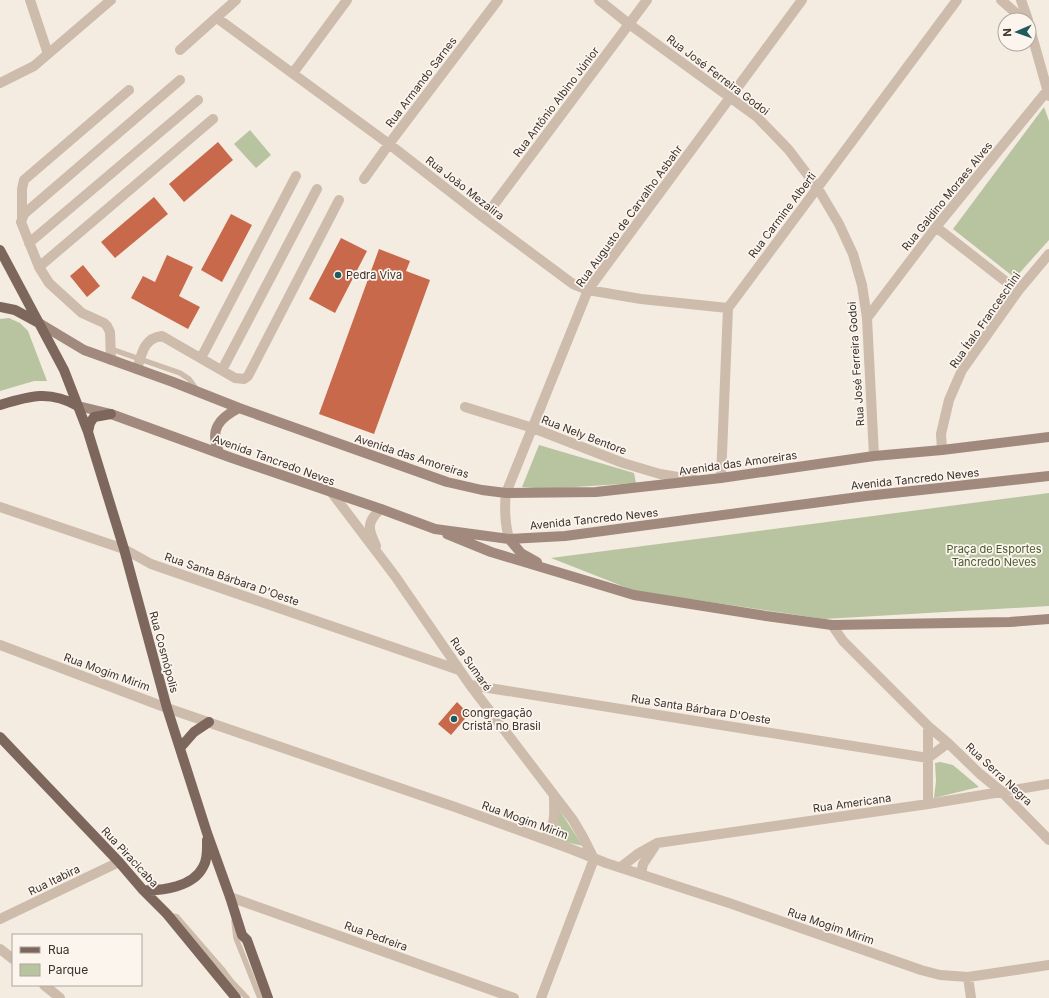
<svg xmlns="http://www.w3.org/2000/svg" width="1049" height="998" font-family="Inter,sans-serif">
<rect width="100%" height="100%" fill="#f4ebe1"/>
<!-- green -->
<path fill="#b8c4a0" d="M1044,107L1049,121V240L1015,278L953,229Z
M250,130L271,155L256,168L234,144Z
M9,318L20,323L28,331L47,381H34L0,391V319Z
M539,445L634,473L636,483L545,489L522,487Z
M1049,493V606L824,619L635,591L551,558Z
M940,762L953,765L979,787L934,798L936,781L935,763Z
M558,808L583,846L548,838Z"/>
<!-- building -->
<path fill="#c8694b" d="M218,142L233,160L184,202L169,184Z
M154,197L168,214L115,258L101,242Z
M231,214L252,225L222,282L201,270Z
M341,238L367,251L335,313L309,299Z
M379,249L410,261L406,271L430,280L374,434L319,414Z
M167,255L193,267L179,296L200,307L188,329L131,298L143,276L155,282Z
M83,265L100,286L87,297L70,276Z
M457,702L469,714L451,735L438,724Z"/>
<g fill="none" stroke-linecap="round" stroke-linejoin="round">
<!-- lane -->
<path stroke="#cdbbac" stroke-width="5.5" d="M111,349L180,373L189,379L197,390
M169,915L177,917L222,969L231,981L247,998
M234,921L236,938L260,998"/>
<!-- street -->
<path stroke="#cdbbac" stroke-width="10" d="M30,0L48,54
M599,0L629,24L757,117L788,149L817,187L839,224L853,254L862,285L867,318L874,456
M1001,0L1024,20
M1021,0L1028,20
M217,18L389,144L484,218L573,284L588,290L641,299L728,308
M1029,25L1049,96
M180,50L236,0
M293,73L347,0
M0,83L34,66L111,0
M364,179L389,144L498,0
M484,218L647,0
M22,219V189L24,180L129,90
M936,227L1018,291
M29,243L198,100
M39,267L213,119
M867,318L936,227L1047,91
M201,358L296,176
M111,360L110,332L107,326L104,323L82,313L49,283L39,267L21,222L24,214L180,80
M137,369C142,353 144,338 162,336L235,378L244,379L248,376L339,200
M222,370L317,189
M465,407L533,428L623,463L660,474L695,480
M942,450L941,434L949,400L962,370L1018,291L1049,254
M721,478L728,308L957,0
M332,493L395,576L470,685L573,820L583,837L594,859L541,998
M0,507L124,549L151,564L459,670
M509,539C505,523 504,509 506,493L588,290L802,0
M376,546C368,529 366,522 381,509
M832,625L843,641L928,726L948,743L980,774L1001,791L1049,840
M0,645L167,708L455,807L571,849L606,863L732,904L921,970L940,975L968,977L1049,965
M470,685L928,758
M928,726V804
M928,758L948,743
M543,839C557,825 554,815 554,796
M621,867L639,853L657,843L928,804L1049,784
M641,874L643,864L655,846
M230,897L514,998
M0,919L119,862
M0,949L13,959
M968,977L971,998
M44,985L60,998"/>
<!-- secondary -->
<path stroke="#a18a7d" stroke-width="10" d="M39,323L84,350L173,382L239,408L447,482L482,490L506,493L596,492L721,478L874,456L942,450L1049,437
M78,406L111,414L232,458L381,509L435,529L509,539L565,536L866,496L1049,476
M219,452C209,430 219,418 239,408
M447,534L491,552L634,595L766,616L832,625L1010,622L1049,619
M509,539L521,553L537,562"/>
<!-- primary -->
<path stroke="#7d675c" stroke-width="10" d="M0,250L64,370L88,432L124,549L167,708L207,833L230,897L242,935L247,940L268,998
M0,307L15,310L39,323
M0,405C30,396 49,390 78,406
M88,432L90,423L94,417L111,414
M0,737L119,862L143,890L167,914L236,998
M180,748L194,732L209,722
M143,890C162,891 193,887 203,867C208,859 207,849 207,840"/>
</g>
<!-- markers -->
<g fill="#1f5a5e" stroke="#fbf5ee" stroke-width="1.5">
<circle cx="338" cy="275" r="4"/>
<circle cx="454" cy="719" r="4"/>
</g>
<g text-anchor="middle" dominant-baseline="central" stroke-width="3.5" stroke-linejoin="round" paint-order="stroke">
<!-- street labels -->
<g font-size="11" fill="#3b302b" stroke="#fbf5ee">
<text transform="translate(718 75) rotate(37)">Rua José Ferreira Godoi</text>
<text transform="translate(421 82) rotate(-53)">Rua Armando Sarnes</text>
<text transform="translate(556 102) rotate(-53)">Rua Antônio Albino Júnior</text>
<text transform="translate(465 188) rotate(38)">Rua João Mezalira</text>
<text transform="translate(947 196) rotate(-51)">Rua Galdino Moraes Alves</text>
<text transform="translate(782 215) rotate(-53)">Rua Carmine Alberti</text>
<text transform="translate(629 216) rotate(-54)">Rua Augusto de Carvalho Asbahr</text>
<text transform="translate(985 320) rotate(-55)">Rua Ítalo Franceschini</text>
<text transform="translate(856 364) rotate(-94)">Rua José Ferreira Godoi</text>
<text transform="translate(584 435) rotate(21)">Rua Nely Bentore</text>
<text transform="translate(412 456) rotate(18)">Avenida das Amoreiras</text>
<text transform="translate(274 460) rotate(20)">Avenida Tancredo Neves</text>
<text transform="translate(738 463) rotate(-8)">Avenida das Amoreiras</text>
<text transform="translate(915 479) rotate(-6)">Avenida Tancredo Neves</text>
<text transform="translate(594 519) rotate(-6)">Avenida Tancredo Neves</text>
<text transform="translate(232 579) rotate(19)">Rua Santa Bárbara D'Oeste</text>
<text transform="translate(164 652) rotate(75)">Rua Cosmópolis</text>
<text transform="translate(471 664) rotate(55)">Rua Sumaré</text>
<text transform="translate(107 672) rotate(20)">Rua Mogim Mirim</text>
<text transform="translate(701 709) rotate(9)">Rua Santa Bárbara D'Oeste</text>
<text transform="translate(999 774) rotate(43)">Rua Serra Negra</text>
<text transform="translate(852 803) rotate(-8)">Rua Americana</text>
<text transform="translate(525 820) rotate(20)">Rua Mogim Mirim</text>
<text transform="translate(130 857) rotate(47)">Rua Piracicaba</text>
<text transform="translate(54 880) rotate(-26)">Rua Itabira</text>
<text transform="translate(831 926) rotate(19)">Rua Mogim Mirim</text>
<text transform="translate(376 936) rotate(20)">Rua Pedreira</text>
</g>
<!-- poi labels -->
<g font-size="11" fill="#3b302b" stroke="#fbf5ee" text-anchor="start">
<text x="346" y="275">Pedra Viva</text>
<text x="462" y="713">Congregação<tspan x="462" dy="13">Cristã no Brasil</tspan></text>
</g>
<!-- park labels -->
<g font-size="11" fill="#4a5a2e" stroke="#fbf5ee">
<text x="994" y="549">Praça de Esportes<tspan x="994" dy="13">Tancredo Neves</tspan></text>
</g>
</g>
<!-- legend -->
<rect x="12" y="934" width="130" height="52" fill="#fbf5ee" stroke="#aea6a0"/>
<rect x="20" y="947" width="20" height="6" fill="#7d675c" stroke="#aea6a0"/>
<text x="48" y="954" font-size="12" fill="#3b302b">Rua</text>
<rect x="20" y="964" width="20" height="12" fill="#b8c4a0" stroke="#aea6a0"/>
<text x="48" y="974" font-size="12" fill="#3b302b">Parque</text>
<!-- north arrow -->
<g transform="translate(1017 32) rotate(268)"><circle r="19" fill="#fbf5ee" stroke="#aea6a0"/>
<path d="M0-3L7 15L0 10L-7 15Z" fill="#1f5a5e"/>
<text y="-6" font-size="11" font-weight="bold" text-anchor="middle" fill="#3b302b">N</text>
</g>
</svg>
